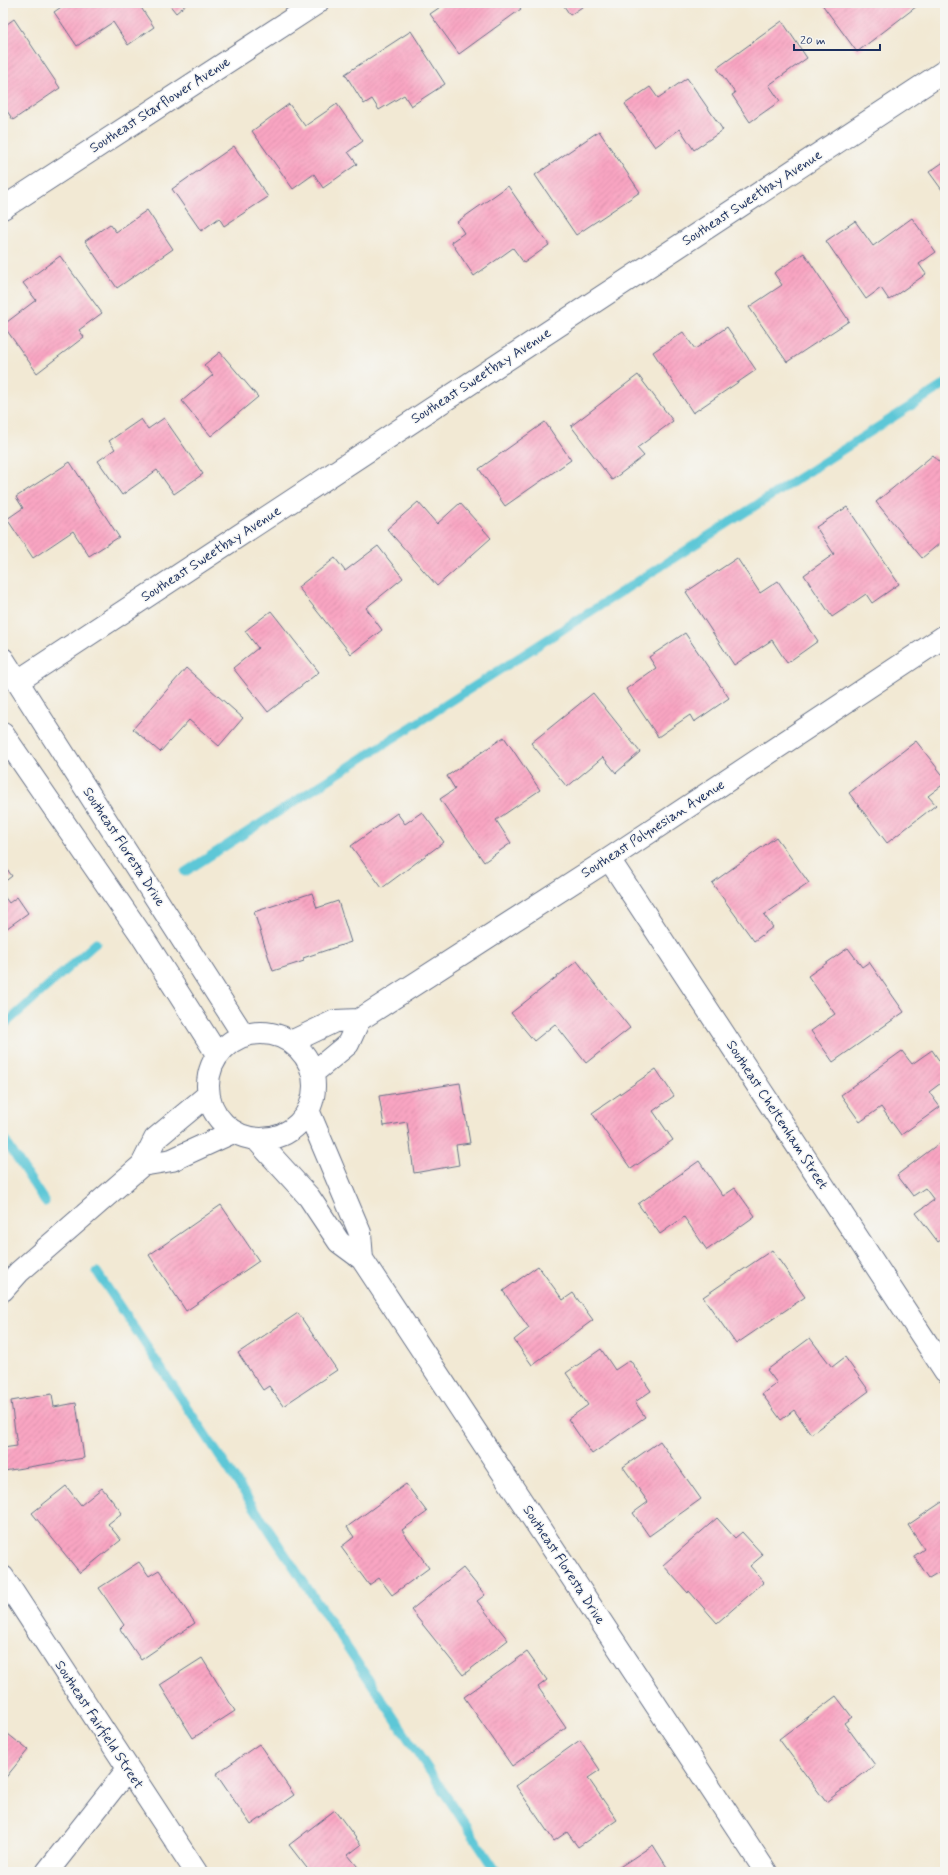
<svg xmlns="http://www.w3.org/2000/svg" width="948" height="1875" font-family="Mynerve,sans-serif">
<defs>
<pattern id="building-hatch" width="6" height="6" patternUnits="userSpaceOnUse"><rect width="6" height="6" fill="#f9a5c2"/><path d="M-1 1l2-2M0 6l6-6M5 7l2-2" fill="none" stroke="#d58ea9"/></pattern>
</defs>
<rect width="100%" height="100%" fill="#f6f6f2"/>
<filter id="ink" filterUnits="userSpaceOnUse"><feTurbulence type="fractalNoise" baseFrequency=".025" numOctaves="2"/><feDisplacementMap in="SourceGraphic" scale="8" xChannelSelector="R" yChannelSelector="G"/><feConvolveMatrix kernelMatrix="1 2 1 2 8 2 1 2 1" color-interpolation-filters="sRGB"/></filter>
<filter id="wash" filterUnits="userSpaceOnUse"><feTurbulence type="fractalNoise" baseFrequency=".012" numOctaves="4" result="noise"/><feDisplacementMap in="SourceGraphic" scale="16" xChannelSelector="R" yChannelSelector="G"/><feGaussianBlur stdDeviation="0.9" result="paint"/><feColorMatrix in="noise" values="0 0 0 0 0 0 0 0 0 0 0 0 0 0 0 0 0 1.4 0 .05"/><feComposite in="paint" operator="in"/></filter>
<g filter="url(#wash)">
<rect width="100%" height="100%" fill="#f2e9d4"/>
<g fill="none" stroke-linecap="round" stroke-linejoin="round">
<!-- stream -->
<path stroke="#5dc7d7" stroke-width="9" d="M185,872L945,384
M3,1026L96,943
M3,1137L45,1202
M97,1272L497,1872"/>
</g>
<g id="blocks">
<!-- building -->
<path fill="url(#building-hatch)" d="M67,3H138L154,27L128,45L113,22L77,46L54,12Z
M168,3H188L176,13Z
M446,3H516L521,9L459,54L430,14Z
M562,3H588L570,15Z
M821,3H921L857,52Z
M14,19L60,88L13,120L3,105V27Z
M782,21L807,58L769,85L780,101L750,122L732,95L735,93L717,68Z
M411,31L445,84L411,106L404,95L379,110L372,99L364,104L345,74Z
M687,78L723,130L694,150L680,129L655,147L625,104L650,87L658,98Z
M289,104L305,126L337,104L363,141L348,152L357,164L323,188L314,174L293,189L252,131Z
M599,131L640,192L576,235L535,175Z
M234,146L268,197L224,226L219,218L201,231L172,189Z
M945,161V194L929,172Z
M508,186L549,245L524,263L513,248L474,276L451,242L464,233L457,222Z
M147,210L173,249L117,288L85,241L110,224L116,232Z
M912,218L936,252L919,264L926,274L889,300L881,288L866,299L826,241L855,221L873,246Z
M804,253L849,321L787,362L749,307L782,285L774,273Z
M60,256L102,313L79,330L84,337L37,373L3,325L36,300L23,283Z
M727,327L756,370L693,413L653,352L683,332L695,349Z
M220,352L258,397L211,436L182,401L213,375L204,365Z
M638,375L673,421L637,448L644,456L612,480L571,426Z
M164,418L203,474L174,494L157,470L122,495L98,461L115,449L109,441L141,419L148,429Z
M545,422L571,460L505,506L479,469Z
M933,455L945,469V539L922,558L876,502Z
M70,462L119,537L89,556L73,531L33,558L7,519L23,508L16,497Z
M418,502L437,524L460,503L491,538L437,586L387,529Z
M847,507L899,584L872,603L866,594L832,617L804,575L834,554L816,527Z
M378,546L403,578L366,608L382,630L351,654L298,587L335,558L345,571Z
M737,558L760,593L778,581L818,641L787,663L772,640L734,665L686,592Z
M271,611L319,672L268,712L233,668L258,648L245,631Z
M685,633L729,698L694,722L690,715L658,737L626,689L656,668L649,657Z
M186,668L243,718L219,746L189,720L160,752L133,729Z
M593,693L640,752L616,773L603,757L567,787L531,743Z
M504,737L540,790L496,820L511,843L484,862L440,799L455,789L447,776Z
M916,741L945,778V783L928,796L936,805L887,843L849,793Z
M422,812L444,842L382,888L351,846L397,813L405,824Z
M776,837L809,883L764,915L773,927L754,941L712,883Z
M3,864L12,876L3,883Z
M312,893L317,908L338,901L351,942L303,958L304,961L273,971L254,912Z
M3,895L9,903L17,897L28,913L3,931Z
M848,948L862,967L869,962L904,1012L833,1062L811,1031L835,1014L808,976Z
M577,961L630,1028L586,1063L555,1024L534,1041L511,1013Z
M932,1050L945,1069V1080L929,1092L940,1107L901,1135L881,1107L860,1122L841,1095L902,1051L912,1064Z
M656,1069L674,1096L653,1111L673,1140L631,1169L592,1113Z
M460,1083L470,1143L456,1145L459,1165L414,1173L407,1122L384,1126L379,1096Z
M945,1139V1237L938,1242L916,1213L934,1200L925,1188L913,1196L897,1175Z
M699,1161L723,1196L735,1188L755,1216L707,1250L684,1217L660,1234L638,1204Z
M221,1205L259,1261L186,1311L149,1255Z
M772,1250L805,1297L736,1344L703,1297Z
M538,1266L563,1300L573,1293L593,1320L532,1365L514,1340L529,1328L503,1291Z
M298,1313L337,1370L283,1406L269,1386L263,1390L238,1353Z
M810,1338L832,1367L845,1357L869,1391L811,1434L794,1410L781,1420L762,1394L777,1383L767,1370Z
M601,1349L615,1370L630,1360L651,1391L635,1402L645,1417L592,1454L568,1419L588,1405L566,1373Z
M52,1394L54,1407L76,1403L84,1458L4,1471L3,1448L17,1446L11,1401Z
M660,1441L701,1499L649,1536L633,1513L648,1502L623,1467Z
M406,1484L427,1512L402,1530L429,1568L392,1595L379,1578L369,1585L341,1547L354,1537L347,1527Z
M66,1486L81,1505L102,1488L122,1513L108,1524L121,1540L80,1573L32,1513Z
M942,1502L945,1507V1580L939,1572L929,1578L914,1556L924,1549L908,1525Z
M717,1518L735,1538L742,1532L763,1555L750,1566L764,1582L717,1623L689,1591L688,1593L663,1565Z
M139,1562L149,1576L159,1570L195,1623L141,1660L120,1629L124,1625L99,1588Z
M463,1568L485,1595L477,1601L508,1640L463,1675L411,1610Z
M527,1652L547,1680L538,1687L566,1728L512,1766L464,1697Z
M202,1658L235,1711L193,1738L160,1685Z
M836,1696L852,1717L844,1723L875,1765L826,1802L779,1739Z
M3,1730L28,1750L3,1781Z
M580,1740L600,1770L588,1778L617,1820L578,1847L567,1832L554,1841L516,1786Z
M259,1744L294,1795L251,1825L216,1774Z
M335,1810L361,1845L348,1855L362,1872H310L289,1845Z
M653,1845L670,1872H612Z"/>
</g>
</g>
<g filter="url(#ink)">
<use href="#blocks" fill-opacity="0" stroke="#667087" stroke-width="1"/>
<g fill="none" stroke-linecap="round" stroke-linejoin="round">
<!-- minor casing -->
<g stroke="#667087" stroke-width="24">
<path id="minor" d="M3,208L317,3
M3,659L244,1036
M18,681L945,71
M3,734L142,936L217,1054
M609,859L945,1371
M208 1086a53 53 0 1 1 106 0a53 53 0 1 1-106 0Z
M291,1042L335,1021L359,1020L609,859L945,636
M313,1073L348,1044L359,1020
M308,1110L360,1233L362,1259
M256,1139L309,1197L339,1242L362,1259L766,1872
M142,1165L172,1160L233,1132
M3,1290L19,1272L142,1165L155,1139L208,1095
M3,1577L196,1872
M47,1872L128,1769"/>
</g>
<!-- minor -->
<use href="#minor" stroke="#fff" stroke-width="22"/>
</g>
</g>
<g text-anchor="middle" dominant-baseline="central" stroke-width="3" stroke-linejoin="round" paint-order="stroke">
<!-- street labels -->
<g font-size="14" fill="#1b2f5e" stroke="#f6f6f2">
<text transform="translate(160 105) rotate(-33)">Southeast Starflower Avenue</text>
<text transform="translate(752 198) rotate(-33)">Southeast Sweetbay Avenue</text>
<text transform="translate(481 376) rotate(-33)">Southeast Sweetbay Avenue</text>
<text transform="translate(211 554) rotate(-33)">Southeast Sweetbay Avenue</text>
<text transform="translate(653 829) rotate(-33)">Southeast Polynesian Avenue</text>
<text transform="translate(124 847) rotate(57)">Southeast Floresta Drive</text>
<text transform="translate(777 1115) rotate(57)">Southeast Cheltenham Street</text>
<text transform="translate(564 1565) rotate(57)">Southeast Floresta Drive</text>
<text transform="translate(99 1725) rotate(57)">Southeast Fairfield Street</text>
</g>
</g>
<!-- margin -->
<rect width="948" height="1875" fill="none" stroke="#f6f6f2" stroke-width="16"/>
<!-- scale -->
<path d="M794 44v6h86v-6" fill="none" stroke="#1b2f5e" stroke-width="2"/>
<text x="800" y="44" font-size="12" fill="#1b2f5e" stroke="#f6f6f2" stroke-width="3" paint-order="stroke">20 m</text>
</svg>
